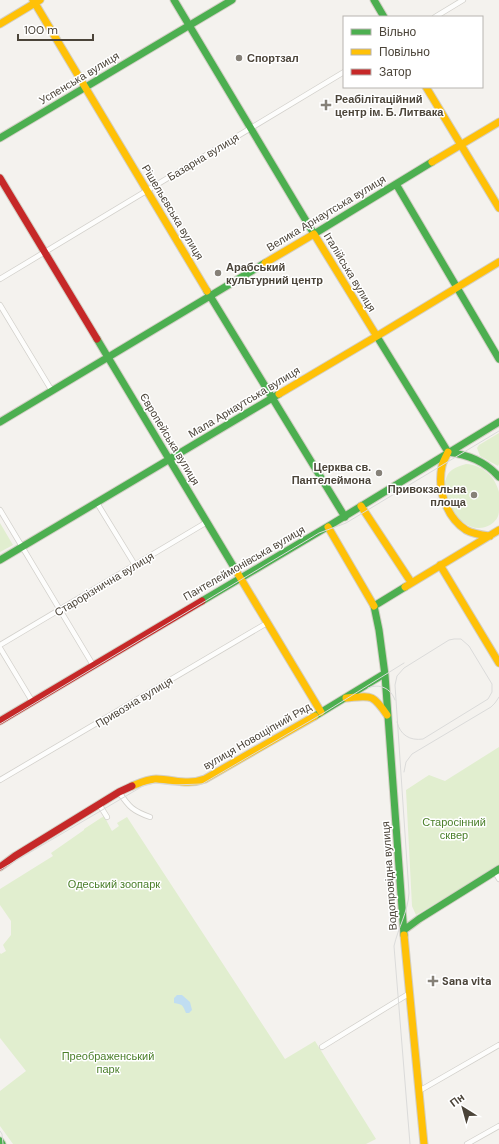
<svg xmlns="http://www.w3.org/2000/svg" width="499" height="1144" font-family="'DM Sans',sans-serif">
<rect width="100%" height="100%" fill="#f4f2ee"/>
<!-- green -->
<path fill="#e1eecf" d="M499,433V464L498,466L480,456L477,448L479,445Z
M466,464C482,465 495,476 499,492C499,497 499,504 499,510C499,517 496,521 490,525C464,540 435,496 448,474C452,468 460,466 466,464Z
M0,523L13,545L0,552Z
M499,747V866L416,915L412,906L406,790L429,775L445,781Z
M104,816L112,831L119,826L117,823L127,817L285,1059L315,1041L376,1139L366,1144H13L0,1126V1091L26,1071L0,1038V953L1,954L6,951L3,945L11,935V921L0,905V889L53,856L51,853L84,830V829Z"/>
<!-- water -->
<path fill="#c0ddf1" d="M177,995H182L190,1002L192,1010L189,1013H186C182,1003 182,1005 174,1003V998Z"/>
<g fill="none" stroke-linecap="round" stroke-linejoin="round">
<!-- street casing -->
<g stroke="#d2d0cb" stroke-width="6">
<path id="street" d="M435,17L463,0
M0,279L344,72
M0,305L52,391
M97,503L135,565
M0,510L93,665
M0,645L207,522
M0,648L32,701
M0,780L267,623
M119,792C129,807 133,811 150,817
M99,804L107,817
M495,872L499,879
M322,1047L410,993
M419,1091L499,1045
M467,1144L499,1126"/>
</g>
<!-- fast casing -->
<g stroke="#d3cfc5" stroke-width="9">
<path id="fast" d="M174,0L314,234L432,162
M374,0L384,17
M0,138L232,0
M396,184L499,359
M207,291L345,517
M376,335L448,452
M97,339L235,569
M0,422L265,263
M448,452C468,455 485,461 499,477
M0,560L279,394
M202,601L332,524L499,422
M315,716L384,674
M404,930L419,919L499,869
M404,935L385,675L379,630L374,606L405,587
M0,1141L2,1144"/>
</g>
<!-- slow casing -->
<g stroke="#d3cfc5" stroke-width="9">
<path id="slow" d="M33,0L207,291
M0,24L40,0
M426,87L499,208
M432,162L499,122
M265,263L314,234L376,335
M377,336L499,262
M279,394L377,336
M448,452C446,457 443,461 442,466C437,489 446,517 466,530C473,534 482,535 490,536
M361,506L411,582
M328,527L374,606
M440,565L499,663
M235,569L321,712
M405,587L499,530
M346,698C371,696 372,693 387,715
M132,786C139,783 148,779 156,779C174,779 186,786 205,779L315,716
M404,935L424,1144"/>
</g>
<!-- jam casing -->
<g stroke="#d3cfc5" stroke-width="9">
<path id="jam" d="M0,178L97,339
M0,721L202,601
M0,867L15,856L119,792L132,786"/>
</g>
<!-- street -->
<use href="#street" stroke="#fdfdfc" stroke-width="4.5"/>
<!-- fast -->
<use href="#fast" stroke="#4caf50" stroke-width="7"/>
<!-- slow -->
<use href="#slow" stroke="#ffc107" stroke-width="7"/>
<!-- jam -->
<use href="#jam" stroke="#c62828" stroke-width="7"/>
<!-- tram -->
<path stroke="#dbdbda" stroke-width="1" d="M368,688C379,683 391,688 395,700
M397,722C400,735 410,741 423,739L488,699L492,692V684L469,646L461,639H454L449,640L404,668L397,676L395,685L409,893C408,912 398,928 394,946L410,1144
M0,724L319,533L346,523L499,431
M404,772L406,762L412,754L491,707L495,703L499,697
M0,870L143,786L155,783L172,785L202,784L322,714L404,663
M0,1131L2,1134L3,1144"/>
</g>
<!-- markers -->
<g fill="#868178" stroke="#fff" stroke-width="1.5">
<circle cx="239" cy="58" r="4"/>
<path d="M324 99h4v4h4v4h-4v4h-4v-4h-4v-4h4z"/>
<circle cx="218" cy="273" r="4"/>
<circle cx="379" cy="473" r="4"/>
<circle cx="474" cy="495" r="4"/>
<path d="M431 975h4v4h4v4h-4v4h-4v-4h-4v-4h4z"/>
</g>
<g text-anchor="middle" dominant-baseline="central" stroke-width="3" stroke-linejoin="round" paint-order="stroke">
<!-- poi labels -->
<g font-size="11" font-weight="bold" fill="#4b4439" stroke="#fff" text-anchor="start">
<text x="247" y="58">Спортзал</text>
<text x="335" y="99">Реабілітаційний<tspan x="335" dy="13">центр ім. Б. Литвака</tspan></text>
<text x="226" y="267">Арабський<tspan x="226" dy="13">культурний центр</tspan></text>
<text x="371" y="467" text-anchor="end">Церква св.<tspan x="371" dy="13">Пантелеймона</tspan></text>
<text x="466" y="489" text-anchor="end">Привокзальна<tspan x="466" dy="13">площа</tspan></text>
<text x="442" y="981">Sana vita</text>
</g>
<!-- street labels -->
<g font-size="11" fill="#4b4439" stroke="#fff">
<text transform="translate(79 78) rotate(-31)">Успенська вулиця</text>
<text transform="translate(203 157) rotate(-31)">Базарна вулиця</text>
<text transform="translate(173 212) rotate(59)">Рішельєвська вулиця</text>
<text transform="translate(326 213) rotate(-31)">Велика Арнаутська вулиця</text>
<text transform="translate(350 272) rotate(59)">Італійська вулиця</text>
<text transform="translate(244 402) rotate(-31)">Мала Арнаутська вулиця</text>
<text transform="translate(170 439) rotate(59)">Європейська вулиця</text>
<text transform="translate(244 563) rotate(-30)">Пантелеймонівська вулиця</text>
<text transform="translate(104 584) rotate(-31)">Старорізнична вулиця</text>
<text transform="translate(134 702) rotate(-31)">Привозна вулиця</text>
<text transform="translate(257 736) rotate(-30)">вулиця Новощіпний Ряд</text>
<text transform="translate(389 876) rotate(-94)">Водопровідна вулиця</text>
</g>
<!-- park labels -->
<g font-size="11" fill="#4a7f2a" stroke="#fff">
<text x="454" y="822">Старосінний<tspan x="454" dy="13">сквер</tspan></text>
<text x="114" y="884">Одеський зоопарк</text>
<text x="108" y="1056">Преображенський<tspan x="108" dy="13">парк</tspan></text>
</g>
</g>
<!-- legend -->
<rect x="343" y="16" width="140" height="72" fill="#ffffff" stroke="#b7b4b0"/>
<rect x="351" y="29" width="20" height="6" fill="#4caf50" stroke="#b7b4b0"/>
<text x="379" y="36" font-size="12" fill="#4b4439">Вільно</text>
<rect x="351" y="49" width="20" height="6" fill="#ffc107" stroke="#b7b4b0"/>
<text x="379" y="56" font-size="12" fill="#4b4439">Повільно</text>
<rect x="351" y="69" width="20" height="6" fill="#c62828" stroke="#b7b4b0"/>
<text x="379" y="76" font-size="12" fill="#4b4439">Затор</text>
<!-- north arrow -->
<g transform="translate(463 1108) rotate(323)" stroke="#ffffff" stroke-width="3" paint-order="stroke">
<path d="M0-3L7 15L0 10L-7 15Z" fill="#4b4439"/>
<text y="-6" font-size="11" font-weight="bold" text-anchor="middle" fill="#4b4439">Пн</text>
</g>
<!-- scale -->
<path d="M18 34v6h75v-6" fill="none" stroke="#4b4439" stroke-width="2"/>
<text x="24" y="34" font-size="12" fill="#4b4439" stroke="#ffffff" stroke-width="3" paint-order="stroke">100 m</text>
</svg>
